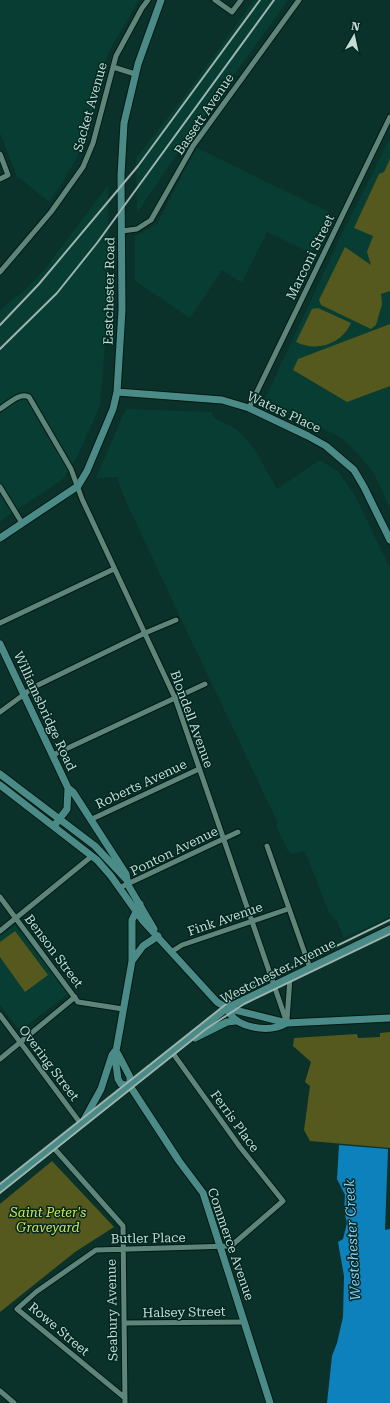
<svg xmlns="http://www.w3.org/2000/svg" width="390" height="1403" font-family="'Roboto Serif',serif">
<rect width="100%" height="100%" fill="#0b322a"/>
<!-- built -->
<path fill="#083d33" d="M0,0H139L108,53L82,148L64,180L49,202L17,176L0,133Z
M254,0H288L172,161L137,213L136,158L181,101Z
M390,138V508L374,474L360,456L343,439L265,399L340,238Z
M197,148L329,212L311,253L267,232L242,283L222,270L190,318L135,281V236L157,224L183,173Z
M108,185L109,299L100,406L77,457L63,479L0,521V310L25,290L45,269Z
M126,409L212,412L213,417L236,429L254,448L277,489L320,460L339,472L355,496L390,568V917L344,938L337,921L330,915L305,851L291,854L290,851H288L276,826L278,823L174,604L124,497L117,477L96,478Z
M15,925L68,994L20,1031L0,1005V936Z"/>
<!-- green -->
<path fill="#55591d" d="M390,159V291L381,294L382,304L376,325L371,329L321,305L319,300L345,247L371,265L367,252L373,236L354,228L379,174L384,172Z
M318,308L351,323C341,345 316,352 296,342L312,309Z
M390,324V386L347,402L293,370L298,359Z
M15,931L48,975L25,992L0,957V942Z
M390,1032V1148L310,1141L304,1130L310,1086L305,1082L311,1062L293,1046L294,1038L357,1034L358,1038L380,1037V1033Z
M52,1161L114,1227L75,1252L0,1312V1204Z"/>
<!-- water -->
<path fill="#0c81bb" d="M339,1145L388,1149L385,1230L390,1229V1403H327L332,1356L337,1343L343,1317L344,1276L338,1242L343,1239L347,1223L344,1211L345,1195L337,1179Z"/>
<g fill="none" stroke-linecap="round" stroke-linejoin="round">
<!-- minor casing -->
<g stroke="#001913" stroke-width="7">
<path id="minor" d="M215,0L232,12L241,0
M113,67L135,74
M0,154L8,175L0,179
M122,231L137,229L151,220L193,146L299,0
M0,272L51,212L83,167L93,143L116,56L142,8L148,0
M249,408L390,117
M0,409C8,404 20,392 29,397L71,469L82,499L175,698L287,1023
M0,487L22,523
M0,623L114,569
M0,712L34,687L145,633L176,620
M53,755L205,684
M92,819L199,769
M267,846L310,968
M119,888L238,832
M0,897L78,1002L123,1009
M0,931L92,856
M171,952L182,945L288,909
M0,1015L81,1124
M287,1020L290,978
M0,1059L75,997
M53,1147L123,1226L125,1403
M124,1323L244,1322
M0,1391L14,1403
M125,1398L17,1309L36,1292L96,1250L231,1246L283,1201L240,1147L172,1052"/>
</g>
<!-- secondary casing -->
<g stroke="#001913" stroke-width="9">
<path id="secondary" d="M117,392L222,400L249,408L308,436L326,446L354,470L364,487L390,540
M0,538L78,486L87,471L113,409L117,392L122,310L121,175L124,123L138,64L161,0
M0,644L68,788L67,809L54,826
M0,774L95,846L126,879
M0,785L97,860L111,876L143,921L217,1002L227,1008L287,1023L390,1018
M68,788L73,792L126,874L128,885L154,929
M132,961L143,946L158,936
M227,1008C235,1029 269,1033 287,1023
M195,1038L227,1022L236,1021
M118,1054L130,1077V1086
M130,1086L179,1161L203,1193L270,1403
M130,1086L121,1084L118,1079L115,1057L132,961V920L140,904
M84,1120L101,1089L112,1055L115,1051
M0,1189L227,1008L390,929"/>
</g>
<!-- minor -->
<use href="#minor" stroke="#5e857a" stroke-width="5"/>
<!-- secondary -->
<use href="#secondary" stroke="#4a8b88" stroke-width="7"/>
<!-- rail -->
<path stroke="#9cb4ae" stroke-width="2" d="M0,325L39,284L138,166L260,0
M0,349L57,293L97,243L274,0
M0,1184L240,993L390,920
M0,1193L206,1029L244,1004L390,934"/>
</g>
<g text-anchor="middle" dominant-baseline="central" stroke-width="3" stroke-linejoin="round" paint-order="stroke">
<!-- street labels -->
<g font-size="13" fill="#c7dbd5" stroke="#012821">
<text transform="translate(90 107) rotate(-74)">Sacket Avenue</text>
<text transform="translate(204 114) rotate(-56)">Bassett Avenue</text>
<text transform="translate(310 257) rotate(-64)">Marconi Street</text>
<text transform="translate(109 291) rotate(-89)">Eastchester Road</text>
<text transform="translate(284 412) rotate(25)">Waters Place</text>
<text transform="translate(45 711) rotate(65)">Williamsbridge Road</text>
<text transform="translate(192 719) rotate(70)">Blondell Avenue</text>
<text transform="translate(141 784) rotate(-25)">Roberts Avenue</text>
<text transform="translate(174 851) rotate(-26)">Ponton Avenue</text>
<text transform="translate(225 919) rotate(-19)">Fink Avenue</text>
<text transform="translate(54 951) rotate(53)">Benson Street</text>
<text transform="translate(278 971) rotate(-27)">Westchester Avenue</text>
<text transform="translate(49 1063) rotate(53)">Overing Street</text>
<text transform="translate(235 1121) rotate(54)">Ferris Place</text>
<text transform="translate(148 1238) rotate(-1)">Butler Place</text>
<text transform="translate(231 1244) rotate(71)">Commerce Avenue</text>
<text transform="translate(112 1310) rotate(-91)">Seabury Avenue</text>
<text transform="translate(184 1312) rotate(-1)">Halsey Street</text>
<text transform="translate(59 1329) rotate(40)">Rowe Street</text>
</g>
<!-- park labels -->
<g font-size="13" font-style="italic" fill="#d8e15b" stroke="#012821">
<text x="48" y="1212">Saint Peter's<tspan x="48" dy="15">Graveyard</tspan></text>
</g>
<!-- water labels -->
<g font-size="14" font-style="italic" fill="#8acdfb" stroke="#012821">
<text transform="translate(352 1240) rotate(-93)">Westchester Creek</text>
</g>
</g>
<!-- north arrow -->
<g transform="translate(354 36) rotate(9)" stroke="#012821" stroke-width="3" paint-order="stroke">
<path d="M0-3L7 15L0 10L-7 15Z" fill="#c7dbd5"/>
<text y="-6" font-size="11" font-weight="bold" text-anchor="middle" fill="#c7dbd5">N</text>
</g>
</svg>
